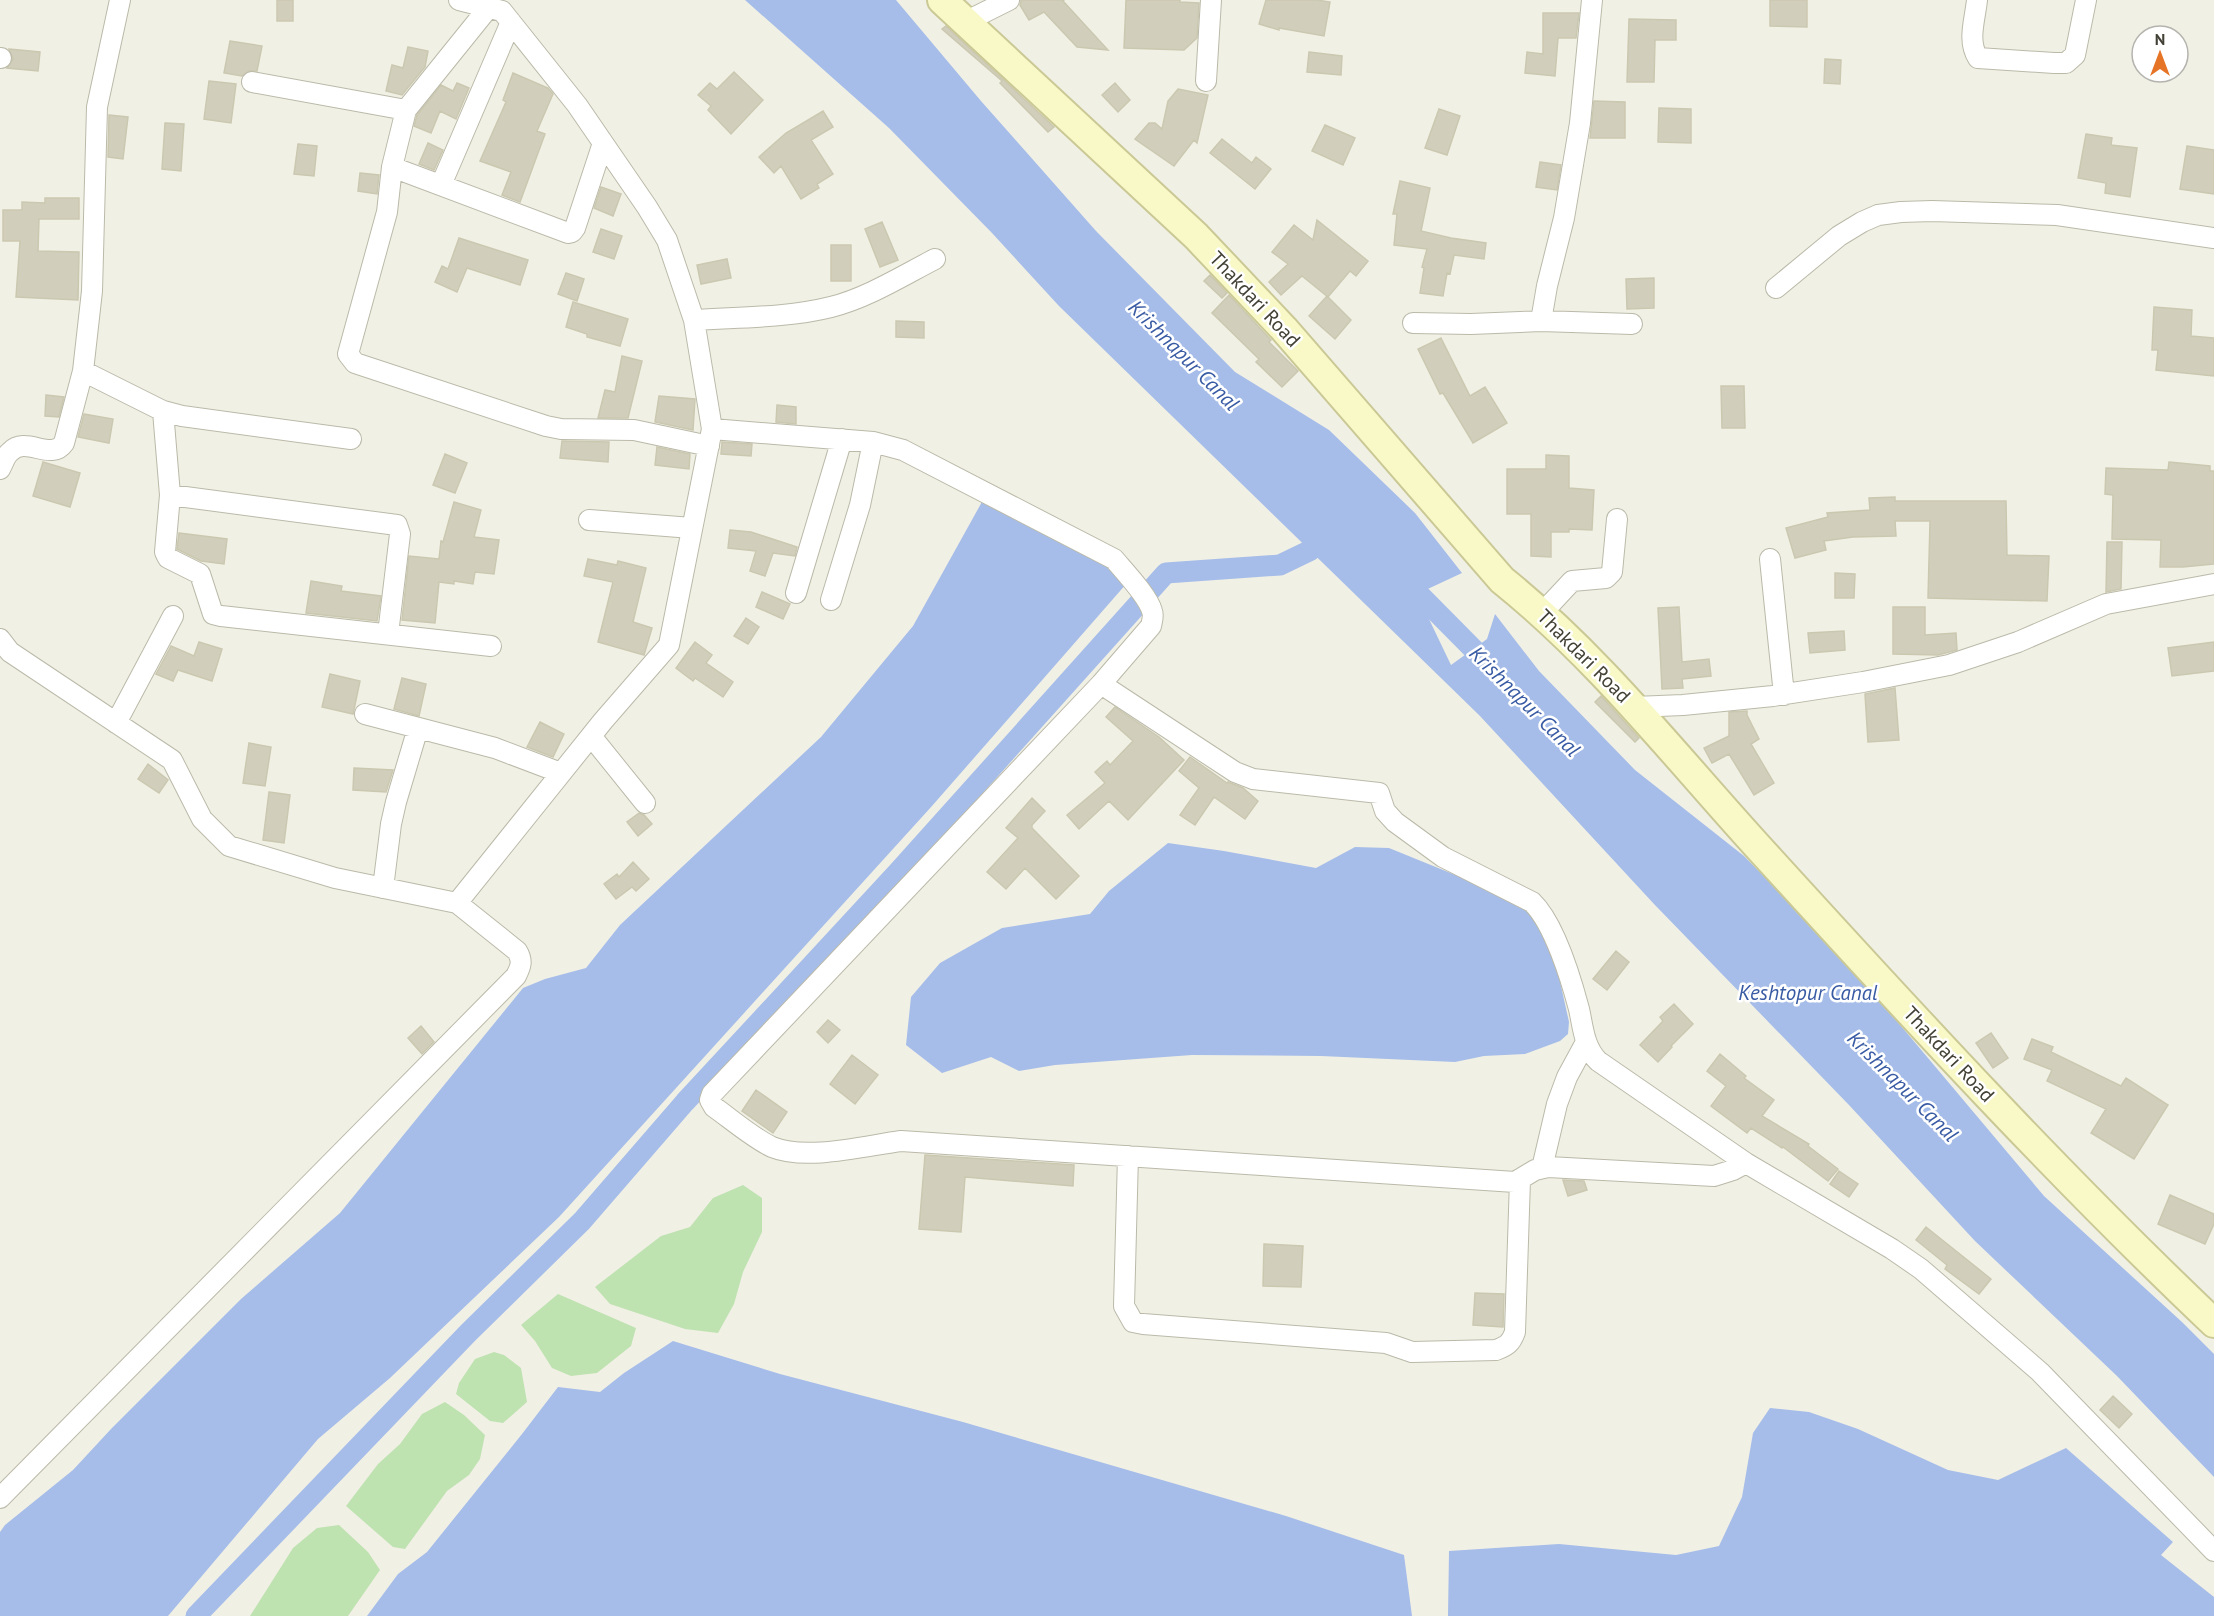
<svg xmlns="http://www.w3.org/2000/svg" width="2214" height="1616" font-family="'PT Sans',sans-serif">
<rect width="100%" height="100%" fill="#f1f0e5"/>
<!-- green -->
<path fill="#bfe2b1" d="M743,1185L762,1198V1232L743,1272L734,1304L718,1333L685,1329L610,1304L595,1287L661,1236L690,1227L713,1198Z
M558,1294L636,1328L631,1346L597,1373L571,1376L552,1368L535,1341L521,1325Z
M494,1352L504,1355L521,1368L527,1402L503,1423L490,1421L456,1394L459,1383L475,1359Z
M445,1402L464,1415L485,1435L480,1459L469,1475L447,1491L405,1549L393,1547L346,1506L378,1464L400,1444L422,1414Z
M339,1525L368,1552L380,1570L348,1616H250L293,1548L317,1528Z"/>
<!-- water -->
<path fill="#a6bde9" d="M745,0H896L981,101L1096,231L1235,372L1329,430L1415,513L1462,573L1417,594L1451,665L1487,639L1495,614L1539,671L1635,770L1744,856L1838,951L2044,1196L2182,1322L2214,1354V1477L2117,1376L1975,1241L1849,1105L1654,904L1480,716L1059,306L992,233L889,128Z
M983,500L1110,563L1127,583L932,806L559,1217L390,1378L318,1439L168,1616H0V1532L5,1525L73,1470L111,1429L241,1299L340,1213L523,988L545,979L586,968L620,925L821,737L913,626Z
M1168,843L1224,851L1316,868L1355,847L1389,848L1512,898L1537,917L1557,968L1569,1022L1568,1034L1560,1041L1525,1054L1484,1056L1455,1062L1321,1056L1192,1055L1055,1065L1019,1071L991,1057L942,1073L906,1045L911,997L940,963L1002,928L1090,914L1109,891Z
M673,1341L780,1374L963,1422L1286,1516L1404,1555L1412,1616H367L398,1574L427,1552L522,1434L558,1387L600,1392L624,1373Z
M1770,1408L1809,1412L1858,1429L1948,1470L1998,1480L2066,1448L2173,1542L2161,1555L2214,1597V1616H1448L1449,1551L1559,1544L1676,1555L1719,1546L1742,1497L1753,1433Z"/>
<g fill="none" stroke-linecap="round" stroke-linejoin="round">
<!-- canal -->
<path stroke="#a6bde9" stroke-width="21" d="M1398,573L1492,668
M196,1616L468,1333L582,1221L685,1102L898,872L1166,573L1280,565L1311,550"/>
</g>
<!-- building -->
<path fill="#d1cebc" stroke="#cbc8b0" stroke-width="1.5" d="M277,0H293V21H277Z
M1021,0H1064L1063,1L1108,50L1077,47L1044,12L1029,20L1020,5Z
M1126,0H1180V2L1199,3L1197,38L1184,50L1124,48Z
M1266,0H1317L1330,2L1324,36L1279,28V30L1259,24Z
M1770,0H1807V27L1770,26Z
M1543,13H1579L1576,38H1558L1555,76L1525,73L1527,52L1543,54Z
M1629,19L1676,20V40H1655L1654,82H1627Z
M946,26L1054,127L1048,132L1000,83L1002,81L942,29Z
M230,41L262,46L257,71H249L242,76L224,73Z
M408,47L428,51L425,67L402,95L386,91L392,65L403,68Z
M9,49L40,52L38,71L7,68L13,59Z
M1309,52L1342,56L1341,75L1307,72Z
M1825,59L1841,60L1840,84L1824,83Z
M734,72L763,100L731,134L708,110L711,106L698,95L710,83L717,89Z
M513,73L548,88L553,94L537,131L545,134L520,202L502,195L511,172L480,161L506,102L503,100Z
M209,81L236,84L231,123L204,119Z
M457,83L469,88L456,119L440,111L431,133L414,126L417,115L441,85L453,91Z
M1115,83L1130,100L1118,112L1102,95Z
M1178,89L1208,95L1197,143L1194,140L1174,166L1135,139L1149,123H1155L1162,129L1168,101Z
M1594,101L1625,102V138H1590Z
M1659,108L1691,109V143L1658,142Z
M1439,109L1460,116L1447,155L1425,148Z
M823,111L833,127L811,140L833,174L817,184L819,188L801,199L781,166L774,173L759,157L786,133Z
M109,115L128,117L123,159L108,157Z
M165,123L184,124L181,171L162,169Z
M1325,125L1355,138L1343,165L1312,151Z
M2086,134L2112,138L2111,145L2137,148L2130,197L2105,193L2106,183L2078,178Z
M1222,139L1252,163L1256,157L1271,169L1255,189L1210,153Z
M428,143L443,150L434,170L419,164Z
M298,144L317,146L314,176L294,174Z
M2187,146L2214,150V194L2180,189Z
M1540,162L1561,165L1557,190L1536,187Z
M360,173L379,175L377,194L358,191Z
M1400,181L1430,188L1421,231L1451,238L1486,243L1484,259L1454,255L1450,274L1447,273L1443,296L1420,293L1424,268L1422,267L1427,249L1394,245L1397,214H1393Z
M601,187L621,194L613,216L594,208Z
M45,198H79V219H39L38,251L79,252L78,300L16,297L20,241H3V210H22V202L45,203Z
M1317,220L1368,261L1356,276L1350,271L1328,297L1302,276L1281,295L1269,282L1288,264L1272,252L1294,225L1313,240Z
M882,222L898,260L880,267L865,229Z
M601,229L622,236L614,259L593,252Z
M459,238L528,260L520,285L467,268L457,292L435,282L442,266L448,269Z
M831,245H851V281H831Z
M727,259L731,278L701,284L697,265Z
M566,273L584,279L577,301L558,294Z
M1210,275L1227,293L1222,298L1204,281Z
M1654,278V308L1627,309L1626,279Z
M1229,295L1271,340L1269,342L1298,371L1282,387L1256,362L1259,359L1212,313Z
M1327,296L1351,320L1335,339L1309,316Z
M573,302L628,319L620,346L587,337V334L566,327Z
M2154,307L2192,310L2191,336L2214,338V376L2156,370L2158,350H2152Z
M896,321L924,322V338L896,337Z
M1441,338L1470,396L1485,387L1507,423L1473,443L1443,393L1440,394L1418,349Z
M622,356L642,361L628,418H598L605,390L615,392Z
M1721,386H1744L1745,428H1722Z
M46,395L64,397L59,417L45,416Z
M659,396L695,399L693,430L655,422Z
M777,405L796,407V424L776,422Z
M84,414L113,419L109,443L78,437Z
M562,441L609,442L608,462L560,458Z
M722,442L752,444L751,456L721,454Z
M657,447L690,454L689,469L655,465Z
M445,454L467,463L455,493L433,485Z
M1546,455L1569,456V488L1594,490L1592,530L1569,529V532H1551V557L1531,556V514H1507V469H1546Z
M43,462L80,473L70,507L33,496Z
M2169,462L2210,466V471H2214V564L2183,567H2160L2161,540L2112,539L2113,495L2105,494L2106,468L2168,470Z
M1895,497V501H2006L2007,555L2049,556L2047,601L1928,598L1930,521H1895L1896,536L1853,537L1824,541L1826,550L1795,558L1786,528L1828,517L1827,513L1870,510L1869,498Z
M454,502L481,510L474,537L499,540L494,574L475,572L473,584L454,581V584L439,582L435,623L402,620L409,556L439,559L441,541L443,542Z
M730,530L751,532L797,547L795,556L773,553L765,576L750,571L756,551L728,548Z
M179,533L227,539L224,564L201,561L177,549Z
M2107,542H2122L2121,589L2106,592Z
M588,559L617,565L618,561L646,568L633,622L652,628L644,655L598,642L613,582L584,576Z
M1835,573L1855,574L1854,598H1835Z
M311,581L342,586L341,591L381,596L377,621L306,613Z
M762,592L790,604L783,619L756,607Z
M1679,607L1682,662L1709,659L1711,676L1682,679L1683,688L1662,689L1658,608Z
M1893,607H1925V635L1956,633L1957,650L1938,655L1893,654Z
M746,618L759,627L748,644L734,636Z
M1844,631L1845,650L1810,653L1808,633Z
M199,642L222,649L212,681L178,670L173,681L156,674L171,646L194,656Z
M695,642L712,655L706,663L733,682L723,697L695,678L693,681L676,668Z
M2214,642V671L2172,676L2168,648Z
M330,674L360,681L353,714L322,707Z
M402,678L426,684L419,716L394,709Z
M1895,688L1899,740L1868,742L1865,694Z
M1601,696L1639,738L1635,742L1595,702Z
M1115,707L1159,737L1184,760L1128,820L1109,801L1079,829L1067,815L1105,783L1095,772L1107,761L1110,765L1133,741L1106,717Z
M1747,711V715L1759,739L1751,744L1774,783L1754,795L1729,754L1712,763L1704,748L1729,736V712Z
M540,722L564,734L553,757L527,747Z
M249,743L271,747L265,786L243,783Z
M1190,757L1227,783L1228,782L1243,788L1258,801L1245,819L1214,797L1195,825L1180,815L1199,788L1179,771Z
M148,764L168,780L159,793L138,779Z
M354,768L393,770L386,792L353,790Z
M269,792L290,795L284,843L263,840Z
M1032,798L1045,811L1032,825V828L1079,876L1056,899L1025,868L1006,889L987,872L1018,838L1006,828Z
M639,813L644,815L652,824L638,836L627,822Z
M633,862L649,879L636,891L632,887L616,899L604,884L617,874L619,877Z
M1616,951L1629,962L1607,990L1593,979Z
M1674,1004L1693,1024L1671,1046L1672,1047L1658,1062L1640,1045L1663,1021L1660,1017Z
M828,1020L840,1030L828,1043L817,1032Z
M421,1026L434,1042L422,1054L408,1038Z
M1991,1033L2008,1058L1993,1068L1976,1043Z
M2032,1039L2053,1047L2051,1052L2121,1086L2126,1078L2168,1105L2134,1159L2091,1133L2106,1109L2047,1081L2052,1070L2024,1059Z
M1720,1054L1746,1076L1744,1078L1774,1100L1762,1116L1809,1144L1808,1146L1838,1169L1828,1181L1783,1147L1782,1148L1751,1128L1747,1133L1711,1106L1726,1086L1707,1071Z
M852,1055L878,1075L855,1104L830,1084Z
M756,1090L787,1112L773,1133L742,1111Z
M925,1155L1074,1165L1073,1186L965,1177L961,1232L919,1229Z
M1839,1171L1858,1184L1849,1197L1830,1184Z
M1563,1180L1584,1181L1587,1190L1568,1196Z
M2170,1195L2214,1214V1224L2205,1244L2158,1224Z
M1926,1227L1991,1279L1979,1294L1945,1269L1947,1265L1916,1240Z
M1264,1244L1303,1246L1301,1287L1263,1286Z
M1475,1293L1504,1294L1503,1327L1473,1325Z
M2113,1396L2132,1414L2119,1428L2100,1410Z"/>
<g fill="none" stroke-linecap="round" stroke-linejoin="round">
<!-- street casing -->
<g stroke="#bbbaa9" stroke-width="22">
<path id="street" d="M1977,0C1975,20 1967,41 1978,58L2054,63H2066L2075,55L2086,0
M489,7L406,110L392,167L387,212L348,354L355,363L546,426L561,429L634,430L709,446
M967,21L1009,0
M0,58H1
M1206,81L1211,0
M252,82L406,110
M392,167L568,233L572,232L575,228L603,143
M441,185L511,22
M1776,288L1839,236L1862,222L1878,215L1901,212L1932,211L2057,215L2214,238
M694,320C739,317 787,318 831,307C867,298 902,276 935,259
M1541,321L1547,286L1564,218L1580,123L1592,0
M1413,323L1471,324L1541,321L1632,324
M83,371L163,411L182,416L351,439
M163,411L170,495L165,552L168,558L200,574L213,614L221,616L491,646
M712,429L873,442L903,450L1114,559C1124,571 1148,596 1152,611C1154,616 1152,621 1151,626L1101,684L712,1094L710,1100L714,1107C731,1119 753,1138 772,1147C806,1161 864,1146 901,1141L1515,1182L1535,1170L1548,1167L1714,1176L1733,1170L1746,1163
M0,469C3,464 5,456 10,452C26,435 51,462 64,443L83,371L92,291L97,107L120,0
M170,495L397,525L400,534L388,634
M589,520L692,528
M1770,559L1784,695
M796,593L842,439
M831,600L860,505L873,442
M1543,612L1572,581L1606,578L1612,572L1617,519
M0,639L10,652L172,760L202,819L229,846L335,878L457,903L517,951C523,961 521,966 516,976L0,1498
M1101,684L1235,772L1253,779L1379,793L1385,811L1395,822L1443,857L1532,902C1554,923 1571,979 1579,1009C1583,1027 1584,1047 1598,1061L1746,1163L1892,1249L1921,1269L2040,1372L2214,1551
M1635,707L1683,705L1773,696L1863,682L1949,665L2018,642L2106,604L2214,584
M365,714L495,748L561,773
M116,723L173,616
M591,736L645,803
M383,888L391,824L396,802L418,728
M457,903L603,721L669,645L712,429L694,320L667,240L647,207L577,105L502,11L459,0
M1128,1156L1124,1306L1133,1322L1143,1324L1386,1343L1412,1352L1496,1350C1507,1346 1511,1343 1515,1332L1520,1180
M1542,1168L1557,1104L1567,1077L1586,1042"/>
</g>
<!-- secondary casing -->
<g stroke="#cac996" stroke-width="32">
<path id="secondary" d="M942,0L1196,236L1284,329L1502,580C1603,661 1682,765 1770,860C1914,1018 2059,1176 2214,1323"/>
</g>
<!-- street -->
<use href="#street" stroke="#fff" stroke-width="20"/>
<!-- secondary -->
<use href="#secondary" stroke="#f8f9c7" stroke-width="28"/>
</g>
<g text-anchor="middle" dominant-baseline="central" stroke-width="5" stroke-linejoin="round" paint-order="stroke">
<!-- street labels -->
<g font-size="20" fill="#434135" stroke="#fff">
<text transform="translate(1255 299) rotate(47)">Thakdari Road</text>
<text transform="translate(1584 656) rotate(45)">Thakdari Road</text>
<text transform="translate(1949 1054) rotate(47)">Thakdari Road</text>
</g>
<!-- water labels -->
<g font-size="21" font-style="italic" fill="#395ba4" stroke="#fff">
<text transform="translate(1184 355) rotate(45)">Krishnapur Canal</text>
<text transform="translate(1525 701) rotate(45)">Krishnapur Canal</text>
<text x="1808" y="992">Keshtopur Canal</text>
<text transform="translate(1903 1086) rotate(45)">Krishnapur Canal</text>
</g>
</g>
<!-- north arrow -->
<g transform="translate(2160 54)"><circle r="28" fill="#ffffff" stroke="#b4b3ae" stroke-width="1.5"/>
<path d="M0-4.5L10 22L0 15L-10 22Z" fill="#e67427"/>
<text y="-9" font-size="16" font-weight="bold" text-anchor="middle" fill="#434135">N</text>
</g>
</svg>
